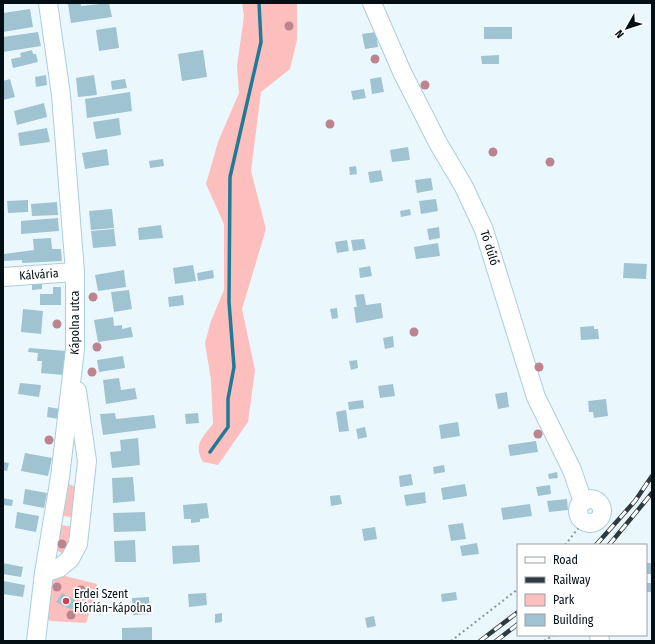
<svg xmlns="http://www.w3.org/2000/svg" width="655" height="644" font-family="'Fira Sans Condensed',sans-serif">
<rect width="100%" height="100%" fill="#eaf8fe"/>
<!-- green -->
<path fill="#fdbebe" d="M242,3H297V40L290,69L261,92L251,171L266,229L242,309L255,370L248,422L218,465L203,462C193,445 202,438 213,424L211,380L205,343L211,321L224,290V224L206,184L218,142L239,93L237,66L244,16Z
M69,484L76,487V515L70,517L63,516Z
M61,525L75,527L73,546L63,554L58,551Z
M49,575H61L97,584L94,599L86,623L50,621L44,615Z"/>
<g fill="none" stroke-linecap="round" stroke-linejoin="round">
<!-- stream -->
<path stroke="#207998" stroke-width="3.5" d="M210,452L228,427V399L234,367L229,302L230,177L261,42L259,3"/>
</g>
<!-- building -->
<path fill="#a0c3d2" d="M81,3V6L109,3L112,17L71,23L68,4Z
M30,9L33,27L3,32V13Z
M116,27L119,48L99,51L96,30Z
M484,27H512V39H484Z
M38,32L41,46L3,52V37Z
M376,32L378,47L365,49L362,34Z
M32,50L33,54H36L38,62L13,68L11,59L21,57L20,53Z
M203,50L207,77L182,81L178,54Z
M499,55V64H482L481,56Z
M46,75L47,85L36,87L35,77Z
M94,75L97,95L78,97L76,78Z
M381,77L384,92L372,94L370,79Z
M10,79L15,97L3,100V81Z
M125,79L127,88L112,90L111,81Z
M364,89L366,98L353,100L351,91Z
M130,92L132,111L87,118L85,99Z
M44,103L47,117L17,125L14,111Z
M119,118L121,135L96,139L93,122Z
M47,128L50,142L20,146L18,133Z
M408,147L410,160L392,162L390,150Z
M107,149L109,165L85,169L82,153Z
M163,159L164,166L150,168L149,161Z
M356,166L357,174L350,175L349,167Z
M381,170L383,181L370,183L368,172Z
M431,178L433,190L417,193L415,180Z
M436,199L438,211L421,214L419,201Z
M28,200V212L8,213L7,201Z
M57,202L58,215L32,216L31,204Z
M112,209L114,228L91,230L89,211Z
M410,209L411,215L401,217L400,211Z
M58,218L59,231L21,234V221Z
M161,225L163,238L139,240L138,228Z
M439,227L440,238L429,240L427,229Z
M114,229L116,246L93,248L91,231Z
M51,238L52,249H61L62,261L22,263V260L4,261V254L34,250L33,239Z
M364,239L366,249L353,251L351,240Z
M347,240L349,251L337,253L335,242Z
M438,243L440,256L416,259L414,247Z
M624,263L647,264L646,279L623,278Z
M193,265L196,281L175,284L173,268Z
M370,266L372,276L360,278L359,268Z
M124,270L126,287L98,291L95,275Z
M213,270L214,278L198,281L197,273Z
M42,282V289L32,290V283Z
M53,287H61V305H40V294H53Z
M129,290L132,309L114,312L111,292Z
M364,294L366,305L381,303L383,318L356,323L354,307H357L355,295Z
M183,295L184,305L169,307L168,297Z
M337,308L338,318L332,319L330,309Z
M23,309L43,311L41,334L21,332Z
M113,317L114,326L122,325V329L131,327L133,337L98,342L94,320Z
M594,326V329H598L599,339L581,340L580,327Z
M393,336L394,347L385,349L383,338Z
M29,348L66,351L63,375L41,373L42,361H37L38,353L28,352Z
M123,356L125,368L99,372L97,360Z
M357,360L358,368L351,370L349,361Z
M119,378L121,390L135,388L137,399L106,404L103,380Z
M20,383L41,385L39,397L18,394Z
M393,384L395,396L380,398L378,386Z
M507,392L509,407L498,409L495,394Z
M606,399L608,416L594,418L593,412H589L588,401Z
M363,400L364,408L349,410L348,402Z
M48,407L60,409L59,419L47,417Z
M346,410L349,431L339,432L336,412Z
M115,413L116,419L154,415L156,428L103,435L100,414Z
M198,413L199,423L186,424L185,414Z
M458,422L460,436L441,439L439,425Z
M365,427L367,437L358,439L356,429Z
M138,438L140,465L112,468L110,452L121,451L120,440Z
M536,441L538,452L510,456L508,445Z
M25,453L52,458L48,476L21,471Z
M3,462L9,463L7,471L3,470Z
M444,465L445,472L434,474L433,467Z
M557,472L558,478L549,479L548,474Z
M411,474L413,485L400,487L399,476Z
M133,477L135,501L113,503L112,478Z
M465,484L467,496L443,500L441,488Z
M550,485L551,494L538,496L536,487Z
M25,489L47,493L44,508L23,504Z
M425,492L426,503L406,506L404,495Z
M340,495L342,504L331,506L330,496Z
M3,498L13,500L12,506L3,505Z
M567,499L568,510L549,512L547,501Z
M207,503L209,518L200,519V522L191,523V519H184L183,505Z
M530,504L532,516L503,520L501,508Z
M17,512L39,516L36,532L15,528Z
M145,512L146,531L114,532L113,513Z
M463,523L466,539L451,541L448,525Z
M375,527L377,539L364,541L362,529Z
M135,540L136,562H115L114,541Z
M477,543L479,554L462,556L460,546Z
M199,545L200,562L173,564L172,546Z
M3,563L23,567L21,577L3,574Z
M646,563H652V574H646Z
M3,581L25,585L23,597L3,594Z
M646,583H651L652,592H646Z
M456,592L457,600L442,602L441,594Z
M62,593L75,600L76,606L73,609H70L56,602Z
M206,593L207,605L189,607L188,594Z
M149,597L150,614L133,615L132,598Z
M222,613V622L215,623V614Z
M374,616L376,626L367,628L365,618Z
M152,627V641H122V628Z"/>
<g fill="none" stroke-linecap="round" stroke-linejoin="round">
<!-- minor casing -->
<g stroke="#aacedd" stroke-width="20">
<g id="minor">
<path id="s1" d="M372,3L402,72L438,143L464,187L484,230L536,397L572,470L583,502"/>
<path id="s2" d="M3,277L75,272"/>
<circle cx="590" cy="511" r="12"/>
<path d="M44,573L59,568L70,559L78,544L87,461L77,391"/>
<path d="M599,635L600,641"/>
<path id="s3" d="M36,641L44,573L60,477L75,349V272L61,95L48,3"/>
</g>
</g>
<!-- path -->
<path stroke="#89979c" stroke-width="2" stroke-dasharray="2 3" stroke-linecap="butt" d="M565,545L584,521
M451,641L518,589
M544,641L554,635"/>
<!-- minor -->
<use href="#minor" stroke="#fff" stroke-width="18"/>
<!-- rail casing -->
<g stroke="#2e3a3f" stroke-width="4.5">
<path id="rail" d="M596,545L635,501L652,476
M609,545L652,493
M480,641L518,612
M496,641L518,624"/>
</g>
<!-- rail -->
<use href="#rail" stroke="#fff" stroke-width="3" stroke-dasharray="9" stroke-linecap="butt"/>
</g>
<!-- trees -->
<g fill="#bc848f">
<circle cx="289" cy="26" r="4.5"/>
<circle cx="375" cy="59" r="4.5"/>
<circle cx="425" cy="85" r="4.5"/>
<circle cx="330" cy="124" r="4.5"/>
<circle cx="493" cy="152" r="4.5"/>
<circle cx="550" cy="162" r="4.5"/>
<circle cx="93" cy="297" r="4.5"/>
<circle cx="57" cy="324" r="4.5"/>
<circle cx="414" cy="332" r="4.5"/>
<circle cx="97" cy="347" r="4.5"/>
<circle cx="539" cy="367" r="4.5"/>
<circle cx="92" cy="372" r="4.5"/>
<circle cx="538" cy="434" r="4.5"/>
<circle cx="49" cy="440" r="4.5"/>
<circle cx="62" cy="544" r="4.5"/>
<circle cx="57" cy="587" r="4.5"/>
<circle cx="81" cy="590" r="4.5"/>
<circle cx="71" cy="615" r="4.5"/>
</g>
<!-- markers -->
<circle fill="#d14152" stroke="#fff" stroke-width="1.5" cx="66" cy="601" r="4"/>
<g text-anchor="middle" dominant-baseline="central" stroke-width="3.5" stroke-linejoin="round" paint-order="stroke">
<!-- street labels -->
<g font-size="12" fill="#030f14" stroke="#fff">
<text stroke="none"><textPath href="#s1" startOffset="272">Tó dűlő</textPath></text>
<text stroke="none"><textPath href="#s2" startOffset="36">Kálvária</textPath></text>
<text stroke="none"><textPath href="#s3" startOffset="321">Kápolna utca</textPath></text>
</g>
<!-- poi labels -->
<g font-size="12" fill="#030f14" stroke="#fff" text-anchor="start">
<text x="74" y="594">Erdei Szent<tspan x="74" dy="14">Flórián-kápolna</tspan></text>
</g>
</g>
<!-- border -->
<rect width="655" height="644" fill="none" stroke="#030f14" stroke-width="8"/>
<!-- legend -->
<rect x="517" y="544" width="130" height="92" fill="#ffffff" stroke="#9a9fa1"/>
<rect x="525" y="557" width="20" height="6" fill="#ffffff" stroke="#9a9fa1"/>
<text x="553" y="564" font-size="12" fill="#030f14">Road</text>
<rect x="525" y="577" width="20" height="6" fill="#2e3a3f" stroke="#9a9fa1"/>
<text x="553" y="584" font-size="12" fill="#030f14">Railway</text>
<rect x="525" y="594" width="20" height="12" fill="#fdbebe" stroke="#9a9fa1"/>
<text x="553" y="604" font-size="12" fill="#030f14">Park</text>
<rect x="525" y="614" width="20" height="12" fill="#a0c3d2" stroke="#9a9fa1"/>
<text x="553" y="624" font-size="12" fill="#030f14">Building</text>
<!-- north arrow -->
<g transform="translate(627 28) rotate(231)" stroke="#ffffff" stroke-width="3" paint-order="stroke">
<path d="M0-3L7 15L0 10L-7 15Z" fill="#030f14"/>
<text y="-6" font-size="11" font-weight="bold" text-anchor="middle" fill="#030f14">N</text>
</g>
</svg>
